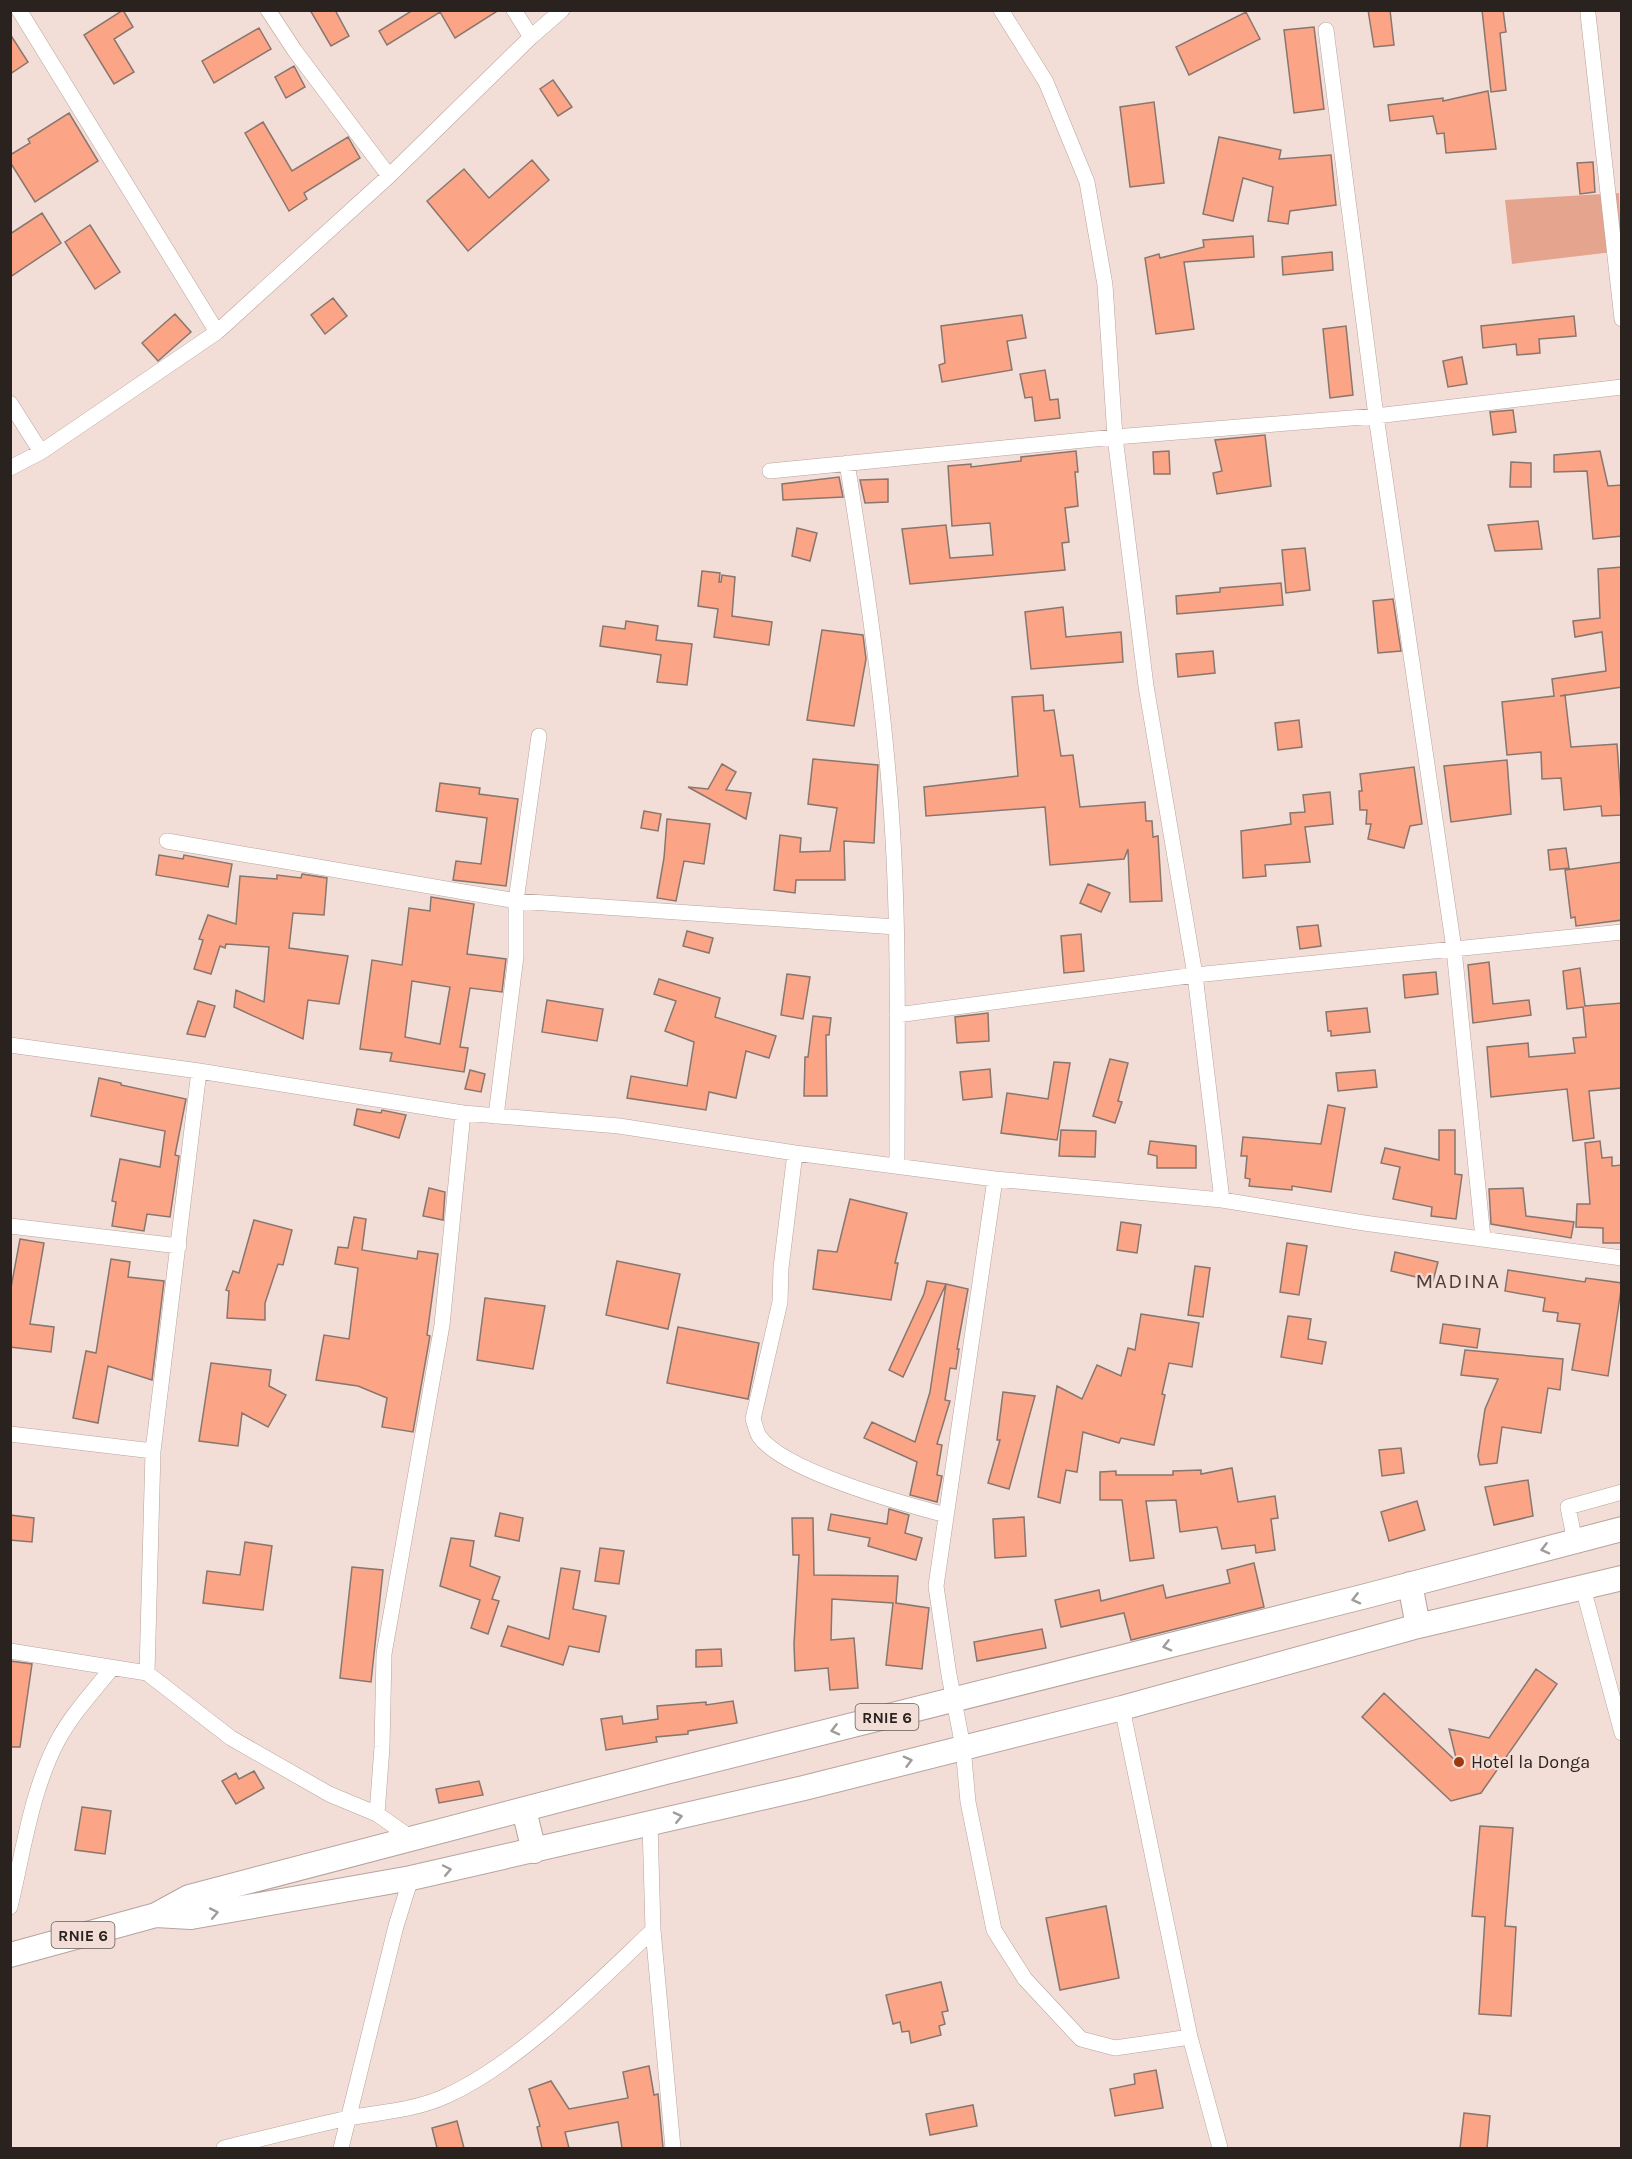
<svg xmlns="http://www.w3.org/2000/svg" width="1632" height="2159" font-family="Karla,sans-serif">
<rect width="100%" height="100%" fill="#f3ded7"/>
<!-- green -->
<path fill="#e5a48e" d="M1619,193L1621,251L1512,264L1505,200Z"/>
<!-- building -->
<path fill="#fba486" stroke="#88766f" stroke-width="1.5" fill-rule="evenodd" d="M123,10L133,27L114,39L134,72L114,84L84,35Z
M310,10H335L349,36L331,46Z
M413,10H499L455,38L440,12L387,45L379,31Z
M1368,10H1390L1394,45L1374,47Z
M1482,10H1503L1506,32L1500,33L1506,90L1491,92Z
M1246,12L1260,39L1189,75L1176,47Z
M1314,27L1324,109L1294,113L1284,30Z
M259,28L271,49L214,83L202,61Z
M10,34L28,62L10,74Z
M294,66L305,87L286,98L275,77Z
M553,80L572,107L558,116L540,89Z
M1488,91L1496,149L1446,153L1444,133L1437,134L1433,116L1390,121L1388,105L1443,98V101Z
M1154,102L1164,183L1130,187L1120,107Z
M69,113L98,161L35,202L10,162V155L30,143L28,139Z
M263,122L292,171L348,137L360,158L304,193L307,199L289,211L245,133Z
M1219,137L1281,150L1279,159L1331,155L1336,205L1290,211L1288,224L1268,221L1273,187L1243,178L1233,221L1203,214Z
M532,160L549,180L468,251L427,201L464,169L489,198Z
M1593,162L1595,192L1580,194L1577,163Z
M42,213L61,243L10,277V234Z
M90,225L120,272L95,289L65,242Z
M1253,236L1254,257L1184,262L1194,329L1156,334L1145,258L1159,254L1160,258L1204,247L1203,240Z
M1332,252L1333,270L1283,275L1282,257Z
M333,298L347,316L325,334L311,315Z
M175,314L191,332L158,361L142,343Z
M1022,315L1026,338L1007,341L1012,370L942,382L939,365L945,363L941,326Z
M1574,316L1576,336L1539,339L1540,353L1517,355L1516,344L1483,348L1481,326Z
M1346,326L1353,395L1330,398L1323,329Z
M1462,357L1467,384L1448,387L1443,361Z
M1045,370L1050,400L1058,399L1060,418L1035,421L1032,397L1025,398L1020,374Z
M1513,410L1516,432L1493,435L1490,412Z
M1265,435L1271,486L1217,494L1213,473L1222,471L1215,440Z
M1076,451L1078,472H1075L1078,506L1065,508L1069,542L1062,543L1065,570L910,584L902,529L946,525L950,558L993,555L990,523L952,526L948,466L971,464V467L1021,461V457Z
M1169,451L1170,474H1154L1153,452Z
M1600,451L1608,486L1622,485V536L1593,539L1587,471L1554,472V455Z
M1511,462L1531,463V487H1510Z
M839,477L843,497L783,500L782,484Z
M888,479V502L865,503L860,480Z
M1538,521L1542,549L1495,551L1488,525Z
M797,528L817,533L810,561L792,556Z
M1305,548L1310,590L1286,593L1282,550Z
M1622,567V687L1560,696L1565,695L1571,747L1617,744L1622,815L1602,816L1601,806L1564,810L1561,778L1542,779L1541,752L1507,755L1502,702L1554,696L1552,679L1606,671L1602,632L1575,637L1573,621L1600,618L1598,569Z
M702,571L720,573L719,582H721L722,575L735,577L732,616L772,622L769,645L714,637L718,609L698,606Z
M1281,583L1283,605L1177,614L1176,596L1220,592V588Z
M1393,599L1401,651L1378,653L1373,601Z
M1063,607L1066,637L1121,632L1123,662L1031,669L1025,612Z
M626,621L658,626L656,640L692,644L687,685L657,682L661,655L600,646L603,626L625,629Z
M822,630L863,635L866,659L854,726L807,720Z
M1213,651L1215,673L1178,677L1176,654Z
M1043,695L1044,711L1054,710L1061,756L1073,755L1080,807L1145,802L1146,821H1152L1153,837L1158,836L1162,901L1130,902L1128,849L1124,859L1050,865L1045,807L926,816L924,787L1018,776L1012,697Z
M1299,720L1302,747L1278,750L1275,723Z
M813,759L878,765L874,843L844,841L845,880H796L795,893L774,890L780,835L801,838L800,852L830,851L837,808L808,804Z
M1507,760L1511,814L1451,822L1444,766Z
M722,764L736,772L726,790L751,793L746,819L688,787L708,789Z
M1414,767L1422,824L1410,826L1404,848L1368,839L1371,824H1366L1367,810H1360L1359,791H1362L1360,774Z
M440,783L480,788L479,794L518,799L506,886L453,880L456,861L481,864L487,818L436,811Z
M1330,792L1333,824L1305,827L1310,862L1265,865L1266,876L1243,878L1241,831L1291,824L1290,813L1305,812L1303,795Z
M644,811L661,814L658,831L641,828Z
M667,819L710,824L704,864L684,861L676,901L657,898L664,858Z
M1566,848L1569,868L1550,870L1548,850Z
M159,855L183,859L184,855L232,864L228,887L156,875Z
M1622,862V920L1576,926L1575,917L1571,918L1565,870Z
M302,874L327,878L324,915L293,913L289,948L348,956L339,1004L308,1000L303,1039L234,1007L236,990L264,1002L269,947L226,944L225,948L220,946L211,974L194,969L203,940L199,939L208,915L236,924L240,876L277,879V875L301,878Z
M1088,884L1110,893L1101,912L1080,903Z
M431,897L474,904L467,954L506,959L502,992L470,988L460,1047L468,1048L464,1072L390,1061L392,1053L360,1049L372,960L402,965L409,908L430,911ZM412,981L450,987L440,1044L405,1037Z
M1318,925L1321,946L1300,949L1297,927Z
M687,931L713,938L709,953L683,946Z
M1081,934L1084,971L1064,973L1061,936Z
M1489,962L1493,1004L1529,1000L1531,1015L1473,1023L1468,965Z
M1580,968L1585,1006L1622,1003V1088L1589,1091L1594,1138L1573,1141L1567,1089L1491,1097L1487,1047L1528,1043L1529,1057L1575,1053L1573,1038L1586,1037L1583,1007L1567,1009L1563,971Z
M1436,972L1438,994L1405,998L1403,975Z
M787,974L810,977L803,1019L781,1015Z
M659,979L720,998L715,1017L776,1036L769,1058L746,1051L736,1098L709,1092L706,1110L627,1098L631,1076L687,1086L694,1042L665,1031L676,1001L654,994Z
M547,1000L603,1009L597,1041L542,1032Z
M198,1001L215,1006L205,1037L187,1034Z
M1367,1008L1370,1032L1331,1036V1031H1328L1326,1012Z
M988,1013L989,1041L957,1043L955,1017Z
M813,1016L831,1018L829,1035H826L827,1096H804L805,1057H808Z
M1110,1059L1128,1063L1118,1101L1122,1102L1115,1123L1093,1116Z
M1054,1062L1070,1063L1057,1140L1001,1133L1007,1093L1048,1099Z
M990,1069L992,1097L963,1100L960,1072Z
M470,1070L485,1074L481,1092L465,1089Z
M1375,1070L1377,1087L1338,1091L1336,1073Z
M99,1078L121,1083V1085L186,1099L175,1155L179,1156L170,1217L147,1214L144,1231L112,1226L116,1202L112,1201L120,1159L160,1167L165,1131L91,1116Z
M1328,1105L1345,1108L1331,1192L1292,1186V1190L1249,1186L1250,1179L1245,1178L1247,1156H1241L1243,1137L1321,1144Z
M357,1109L381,1113L382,1110L406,1115L399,1138L354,1125Z
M1061,1130L1096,1131L1095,1157L1059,1156Z
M1439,1130H1455V1174L1462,1175L1456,1219L1431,1216L1432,1207L1393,1199L1400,1167L1381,1163L1385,1148L1439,1160Z
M1150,1141L1196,1146V1168H1157V1156L1148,1154Z
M1600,1141L1602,1158L1612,1157V1166L1622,1165V1243H1603V1228L1576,1227L1577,1204H1590L1585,1143Z
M429,1188L445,1192L443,1220L423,1216Z
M1523,1188L1526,1216L1574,1222L1571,1238L1491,1224L1489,1189Z
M850,1199L907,1213L895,1263H898L891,1300L813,1289L818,1250L837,1252Z
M354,1217L366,1219L362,1250L417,1259L418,1251L438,1254L427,1335L430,1336L413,1432L382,1427L387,1398L358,1386L316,1380L324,1335L349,1339L358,1268L335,1264L338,1247L348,1248Z
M254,1220L292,1230L283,1265L278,1264L265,1303V1320L227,1318L229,1291L226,1290L233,1271L239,1273Z
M1121,1222L1141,1225L1137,1253L1117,1250Z
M20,1239L44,1243L30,1324L54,1327L51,1352L10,1347V1293Z
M1287,1243L1307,1246L1299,1295L1280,1292Z
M1395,1252L1438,1262L1433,1281L1391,1271Z
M111,1259L130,1262L128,1277L164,1281L152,1380L108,1366L98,1423L73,1418L86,1351L96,1353Z
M617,1261L680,1274L668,1329L606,1315Z
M1195,1266L1210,1268L1203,1317L1188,1315Z
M1508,1270L1585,1282L1586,1278L1622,1283L1608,1376L1572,1370L1580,1324L1557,1321L1558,1313L1543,1311L1545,1298L1505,1291Z
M927,1281L946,1284L903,1377L889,1370L924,1294Z
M946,1284L968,1289L957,1349H959L956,1369L950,1368L945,1400L950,1401L937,1444L942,1445L937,1475L942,1476L937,1502L910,1495L917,1462L864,1438L872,1422L915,1442L930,1392Z
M485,1298L545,1306L533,1369L477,1360Z
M1141,1314L1199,1323L1192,1367L1169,1363L1162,1394L1165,1395L1154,1445L1121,1438L1119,1443L1083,1432L1077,1472L1066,1470L1060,1503L1038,1497L1057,1386L1082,1399L1097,1365L1121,1376L1128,1348L1135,1350Z
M1288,1316L1311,1319L1308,1339L1326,1342L1322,1364L1281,1357Z
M1443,1324L1480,1329L1477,1348L1440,1343Z
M678,1327L759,1343L748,1399L667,1383Z
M1465,1350L1563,1359L1560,1390L1548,1388L1541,1433L1502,1427L1497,1463L1480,1465L1478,1456L1485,1409L1498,1379L1461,1375Z
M211,1363L271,1370L269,1386L286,1395L268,1427L242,1413L238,1446L199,1441Z
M1003,1392L1035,1396L1009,1489L988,1483L1000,1440H997Z
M1401,1448L1404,1473L1382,1476L1379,1450Z
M1232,1468L1238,1502L1275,1496L1278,1518L1271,1519L1275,1550L1256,1553L1255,1545L1222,1549L1217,1527L1180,1532L1176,1500L1146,1501L1154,1558L1130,1561L1122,1500H1100V1472L1116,1471V1475H1173V1471L1201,1470V1474Z
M1528,1480L1533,1516L1494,1525L1485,1487Z
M1417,1501L1425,1530L1389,1541L1381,1512Z
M889,1509L909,1515L905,1533L922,1538L916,1560L868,1546L870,1538L828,1530L831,1514L887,1524Z
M500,1513L523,1518L519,1541L495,1536Z
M10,1515L34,1518L32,1542L10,1540Z
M1024,1517L1026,1556L995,1558L993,1519Z
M792,1518H813L814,1575L898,1576L896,1603L929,1608L922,1669L886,1665L893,1603L832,1599L831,1640L854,1638L858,1688L830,1690L828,1668L795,1671L794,1644L799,1555H793Z
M451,1538L474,1541L470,1566L500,1577L492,1599L499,1601L488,1634L471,1628L480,1600L440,1586Z
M245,1542L272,1546L263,1610L203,1603L207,1571L240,1575Z
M600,1548L624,1551L619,1584L595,1581Z
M1254,1563L1264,1607L1131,1640L1124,1613L1061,1627L1055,1600L1099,1590L1101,1601L1163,1585L1166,1598L1230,1583L1227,1570Z
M352,1567L383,1570L371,1682L340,1678Z
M561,1568L580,1571L573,1609L606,1616L599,1652L569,1646L563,1665L501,1646L508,1626L549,1639Z
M1042,1629L1046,1648L977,1661L974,1642Z
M721,1649L722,1666L696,1667V1650Z
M10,1661L32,1664L20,1747H10Z
M1536,1669L1557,1684L1481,1793L1451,1801L1362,1717L1384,1693L1457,1762L1449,1729L1489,1738Z
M733,1701L737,1723L688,1731V1734L656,1737L657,1742L606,1750L601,1719L622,1716L623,1724L658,1719L657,1706L706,1702V1705Z
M254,1771L264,1788L236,1804L222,1781L236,1773L239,1779Z
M479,1781L483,1795L439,1803L436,1789Z
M82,1807L111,1811L105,1854L75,1850Z
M1480,1826L1513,1828L1505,1926L1516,1927L1511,2016L1479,2014L1485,1917L1472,1916Z
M1106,1906L1119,1978L1060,1990L1046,1918Z
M941,1982L948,2011L942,2012L945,2024L939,2026L941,2035L911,2043L909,2031L902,2032L900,2022L893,2024L886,1995Z
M649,2066L654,2095L658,2094L663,2148H622L618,2122L565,2132L569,2148H542L537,2127L540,2126L529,2089L551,2081L569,2109L628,2098L623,2072Z
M1156,2070L1163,2108L1115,2116L1110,2089L1135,2084L1134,2074Z
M973,2105L977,2126L930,2135L926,2114Z
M1464,2113L1490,2116L1487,2148H1460Z
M457,2121L464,2148H437L432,2128Z"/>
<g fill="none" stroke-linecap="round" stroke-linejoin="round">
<!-- street casing -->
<g stroke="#b7a39d" stroke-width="16">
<path id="street" d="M19,10L217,332
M268,10L295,51L389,176
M1001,10L1046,82L1087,182L1105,285L1115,437L1146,686L1195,975L1222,1200
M1588,14L1622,319
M1326,30L1376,416L1454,949L1483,1238
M531,37L562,10
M10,403L41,452
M847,463C864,569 880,675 889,783C900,909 897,1037 897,1164
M10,468L41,452L217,332L389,176L531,37L514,10
M770,471L1115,437L1376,416L1622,387
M167,841L516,901L896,927
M897,1015L1195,975L1622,932
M10,1045L199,1071L463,1113L619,1126L795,1153L995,1179L1222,1200L1364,1223L1622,1258
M496,1116L516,956V901L539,736
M795,1153L781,1268L780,1302L753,1419C755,1424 756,1431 759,1436C783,1471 904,1504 946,1515
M995,1179L936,1586L949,1675L963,1747L968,1802L994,1930L1025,1979L1081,2039L1115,2048L1190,2037
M10,1226L179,1246
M10,1434L153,1451
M1575,1542L1568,1507L1622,1492
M1583,1588L1622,1733
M10,1651L147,1673L231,1738L329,1794L377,1814
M147,1673L153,1451L199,1071
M1122,1708L1190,2037L1220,2148
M650,1823L653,1930L673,2148
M414,1840L377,1814L382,1747L384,1654L442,1325L463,1113
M10,1907C23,1853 31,1792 57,1742C71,1715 93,1692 112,1668
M224,2148C265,2138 307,2127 348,2118C381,2112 416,2110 446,2096C519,2063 595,1985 653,1930
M341,2148L396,1926L411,1878"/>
</g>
<!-- primary casing -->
<g stroke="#b7a39d" stroke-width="26">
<path id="primary" d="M1410,1584L1418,1626
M524,1810L534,1851
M156,1915L191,1917L411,1878L804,1788L1122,1708L1418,1626L1622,1578
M10,1955L156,1915L189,1897L666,1772L1366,1596L1622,1529"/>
</g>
<!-- street -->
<use href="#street" stroke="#fff" stroke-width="15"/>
<!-- primary -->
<use href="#primary" stroke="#fff" stroke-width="24"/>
</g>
<!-- one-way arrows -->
<defs><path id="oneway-chevron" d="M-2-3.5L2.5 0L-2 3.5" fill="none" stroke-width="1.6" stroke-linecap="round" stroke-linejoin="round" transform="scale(1.5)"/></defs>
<g stroke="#9f9c9a">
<use href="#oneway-chevron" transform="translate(1545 1549) rotate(166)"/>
<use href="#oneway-chevron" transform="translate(1356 1599) rotate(166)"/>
<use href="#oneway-chevron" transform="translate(1167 1646) rotate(166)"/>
<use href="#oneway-chevron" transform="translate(835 1730) rotate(166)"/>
<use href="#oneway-chevron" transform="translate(908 1761) rotate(-15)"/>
<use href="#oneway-chevron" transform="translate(678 1817) rotate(-13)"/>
<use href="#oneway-chevron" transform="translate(447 1870) rotate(-12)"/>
<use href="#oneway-chevron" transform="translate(214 1913) rotate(-11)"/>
</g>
<!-- markers -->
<circle fill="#9e390e" stroke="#f3ded7" stroke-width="2" cx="1459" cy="1762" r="6"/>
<g text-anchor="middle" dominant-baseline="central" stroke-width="4.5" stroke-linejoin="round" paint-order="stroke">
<!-- shield labels -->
<g fill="#f3ded7" stroke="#665a56" stroke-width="1.5">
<rect x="855.5" y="1704" width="63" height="26" rx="4.5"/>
<rect x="51.5" y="1922" width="63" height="26" rx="4.5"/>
</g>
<g font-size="16" font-weight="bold" fill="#2a221f">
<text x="887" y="1717">RNIE 6</text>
<text x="83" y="1935">RNIE 6</text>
</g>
<!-- poi labels -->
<g font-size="18" fill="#2a221f" stroke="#f3ded7" text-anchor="start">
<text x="1471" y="1762">Hotel la Donga</text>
</g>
<!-- quarter labels -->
<g font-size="21" letter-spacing="1.5" fill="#503f3a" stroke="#f3ded7">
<text x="1458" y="1281">MADINA</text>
</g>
</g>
<!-- border -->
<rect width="1632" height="2159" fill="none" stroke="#2a221f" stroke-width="24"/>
</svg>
